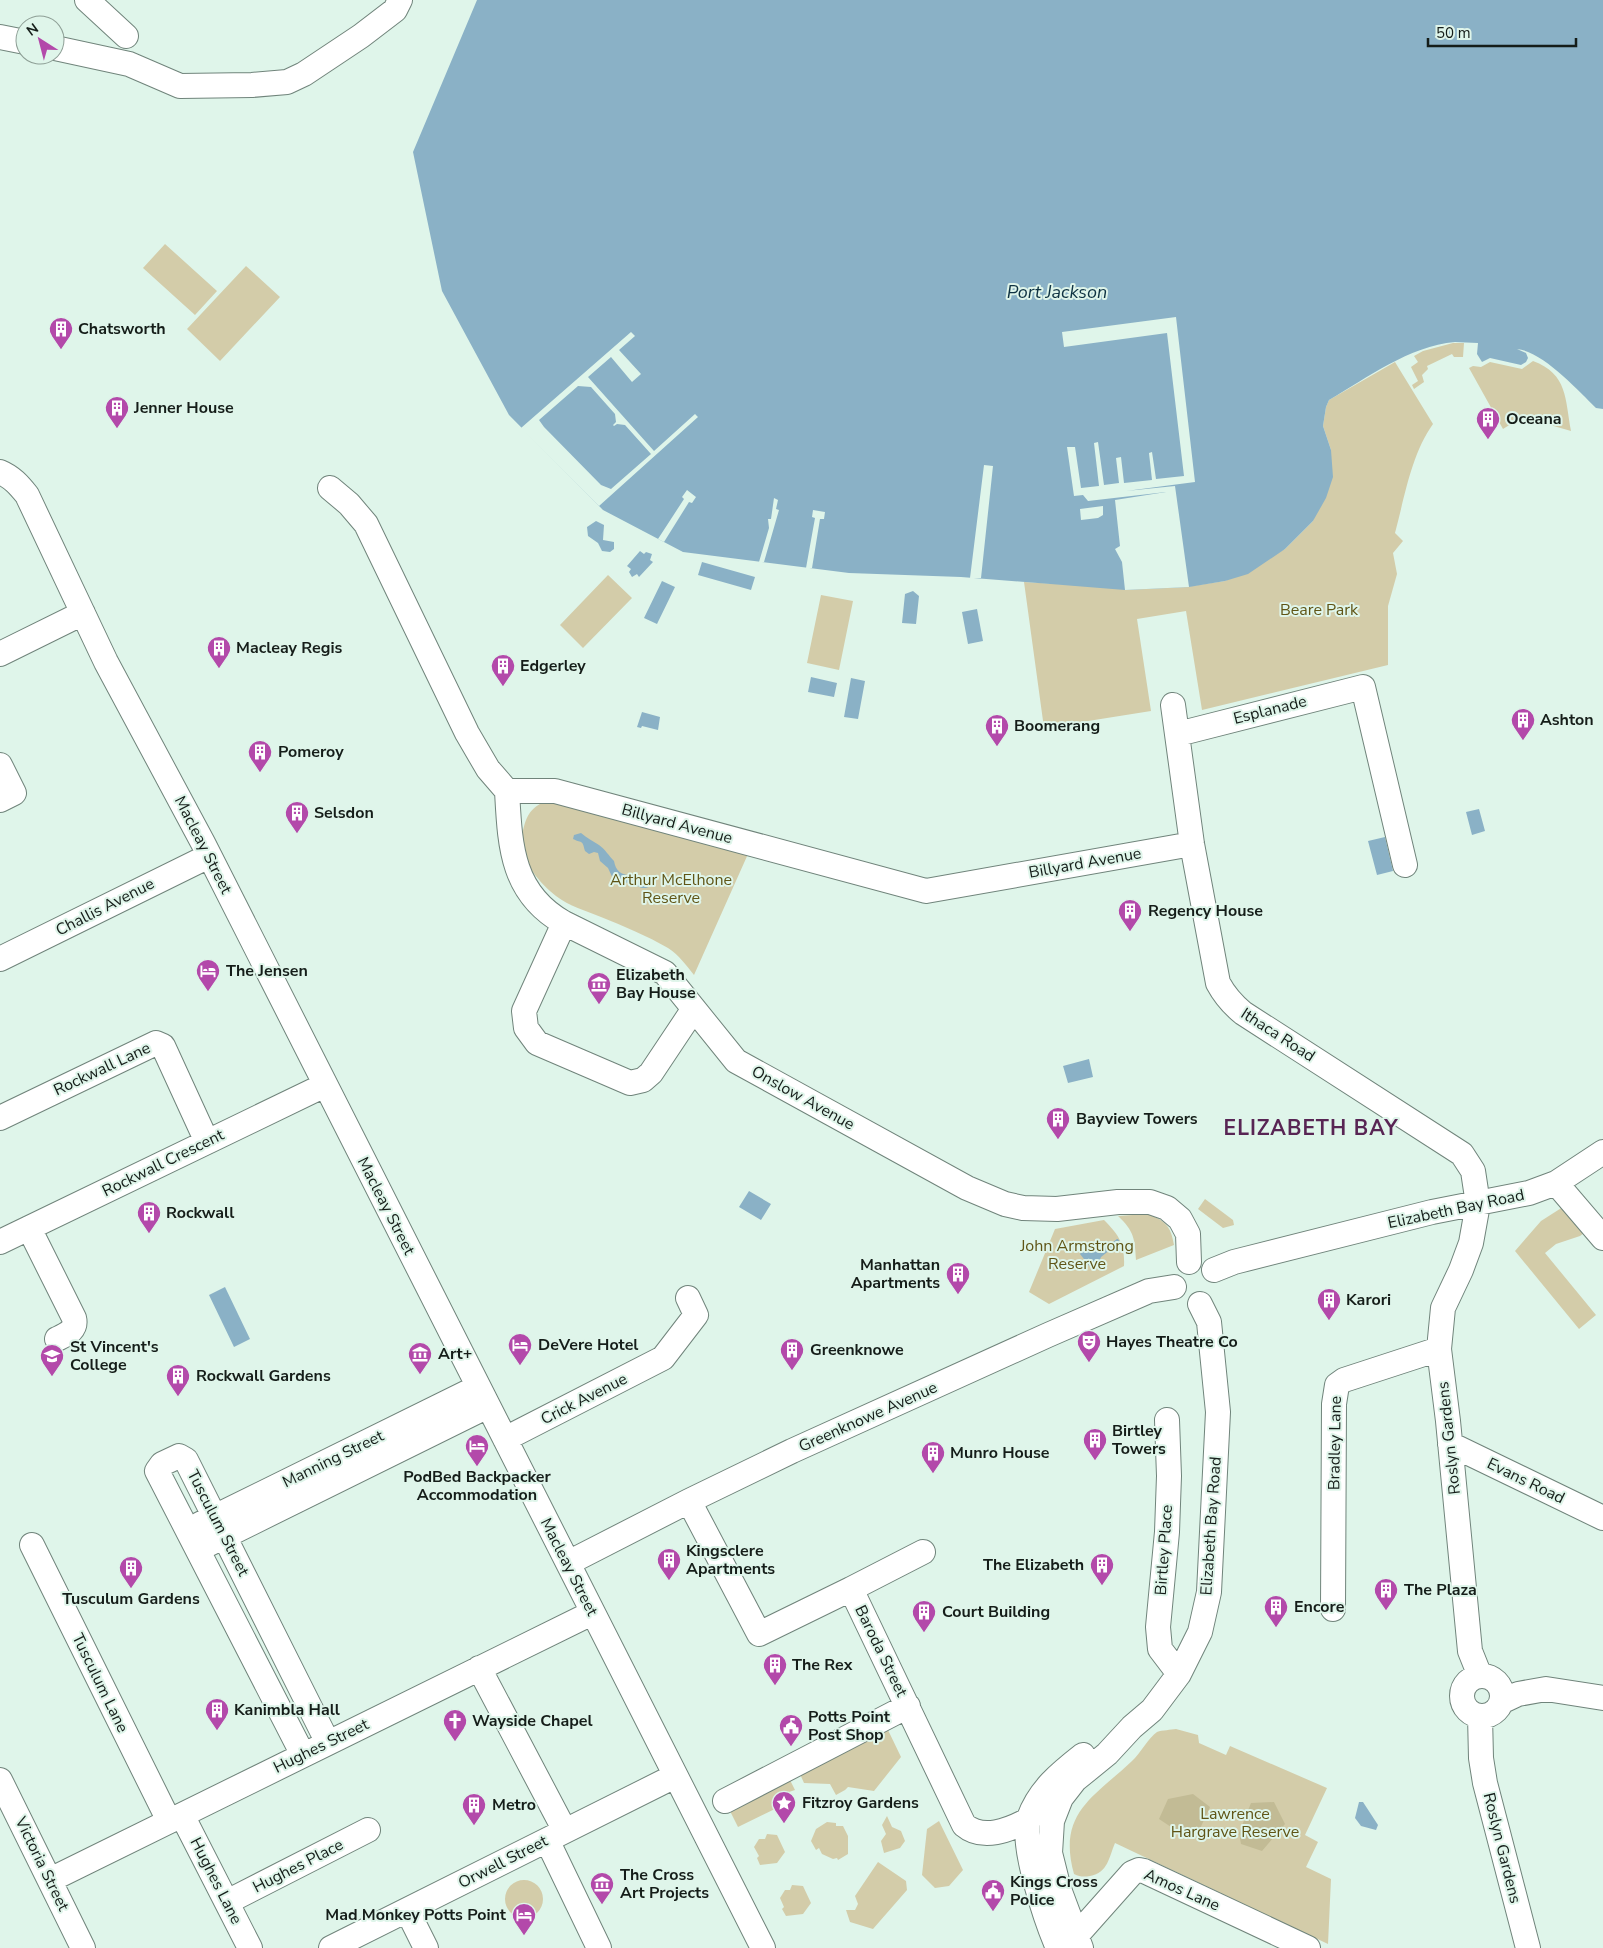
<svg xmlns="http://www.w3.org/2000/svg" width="1603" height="1948" font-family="'Nunito Sans',sans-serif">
<rect width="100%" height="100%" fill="#dff5ea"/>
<!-- green -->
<path fill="#d3cca9" d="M165,244L217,291L195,315L143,268Z
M246,266L280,297L220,361L187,329Z
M1453,343H1464L1463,357H1454L1452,354L1427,366L1428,369L1422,375L1424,382L1414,389L1412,385L1418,381L1411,367L1418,362L1414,356L1423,351Z
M1533,361C1568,374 1565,399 1571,431L1522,417L1503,429L1469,368L1473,366L1481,367L1490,362L1522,369Z
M1395,362L1433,424C1411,455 1405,496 1395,533L1403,541L1393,553L1397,574L1388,606V665L1202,710L1186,611L1137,619L1151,711L1044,728L1024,582L1090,586L1122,589L1185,587L1225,581L1285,549L1313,521L1331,450L1323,426L1326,407L1329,400Z
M608,575L632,598L583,648L560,625Z
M821,595L853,601L839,670L807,663Z
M547,800L748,854L694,975C686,965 679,955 668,948C647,936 624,926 601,917C586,911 569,906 556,896C539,883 518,858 522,835C526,816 529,809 547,800Z
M1205,1199L1233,1220L1234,1225L1223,1228L1198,1209Z
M1566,1205L1588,1230L1580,1236L1556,1244L1545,1253L1596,1315L1579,1329L1515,1251L1541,1221Z
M1147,1214C1165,1220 1171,1226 1174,1245L1136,1260C1135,1239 1134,1231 1118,1216Z
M1104,1220C1119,1235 1125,1244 1124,1266L1049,1304L1029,1292L1055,1229Z
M1176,1729L1198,1735L1199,1743L1226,1755L1230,1746L1327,1788L1305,1835L1318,1842L1306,1867L1331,1879L1328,1944L1115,1843C1109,1857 1108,1873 1090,1876C1084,1877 1080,1877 1074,1874C1057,1813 1094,1797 1132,1761C1140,1754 1149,1737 1157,1732C1162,1730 1171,1730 1176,1729Z
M888,1730L901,1757L874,1791L848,1787L845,1790L836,1795L830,1784L804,1783L800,1774Z
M790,1780L795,1790L789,1792L779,1807L738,1827L729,1809Z
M887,1816L892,1827L901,1831L905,1841L900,1848L884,1853L881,1841L886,1834L882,1825Z
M939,1821L963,1870L949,1886L935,1888L922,1875L927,1829Z
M827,1822L836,1823V1826H843L848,1836V1854L838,1860L837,1858L833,1859L822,1854L819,1848L816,1850L811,1841L816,1829Z
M767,1834L777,1835L785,1852L777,1863L760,1865L757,1858L759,1856L754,1847L759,1839H765Z
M878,1862L906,1881L907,1890L873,1929L850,1922L846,1910H855L858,1904L855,1896Z
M505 1899a19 19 0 1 1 38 0a19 19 0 1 1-38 0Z
M792,1885L803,1886L811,1903L803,1914L786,1916L782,1909L784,1907L780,1898L785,1890H790Z"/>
<!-- forest -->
<path fill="#c2bb95" d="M1193,1794L1210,1807L1198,1833L1186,1837L1159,1819L1168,1799Z
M1274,1802L1285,1824L1262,1851L1241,1844L1239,1833L1251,1803Z"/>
<!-- water -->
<path fill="#8ab1c6" d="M477,0H1603V409L1596,408C1578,390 1542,351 1517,349L1526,353L1528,358L1526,362L1521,365L1490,358L1482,362L1477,354L1478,343C1470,343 1462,342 1455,342C1409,346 1367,378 1329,400L1326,407L1323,426L1331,450L1333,477L1326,498L1313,521L1285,549L1248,574L1225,581L1189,587L1125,590L961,577L849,573L683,552L603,510L509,415L442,291L413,152Z
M596,521L604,525L603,540L614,542V549L610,552L602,551L598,543L588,536L587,527Z
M640,551L644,554L646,552L652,554L650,560L653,562L639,577L637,574L632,577L629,572L631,569L627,566Z
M702,562L755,577L751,590L698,575Z
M662,581L675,587L657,624L644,618Z
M913,591L919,596L916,624L902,623L905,594Z
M977,609L983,641L968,644L962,612Z
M811,677L837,683L834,697L808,692Z
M851,678L865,681L858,719L844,717Z
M642,712L660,717L658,730L642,726L641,728L637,727Z
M1479,809L1485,831L1472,835L1466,812Z
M581,833C587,838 593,841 599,845C605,849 609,856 614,861C616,873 624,877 636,874L642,878H651L654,882L653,885C641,892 639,885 630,883C623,882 620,884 614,881L608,868L600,861L598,853L594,852L589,854L585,851C582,839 583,844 573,839L574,835Z
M1385,837L1393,871L1377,875L1368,841Z
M1089,1059L1093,1077L1068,1083L1063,1066Z
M749,1191L771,1204L761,1220L739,1207Z
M1117,1239H1118L1120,1242L1101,1257L1097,1267L1091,1268L1080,1254L1084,1249L1090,1247L1103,1249Z
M225,1287L250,1339L234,1347L209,1295Z
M1359,1802H1363L1378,1825L1376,1830L1361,1826L1355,1818Z"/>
<!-- pier -->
<path fill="#dff5ea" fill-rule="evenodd" d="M1176,317L1195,482L1126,491L1175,486L1189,587L1125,590L1122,562L1115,549L1120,546L1115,500L1166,492L1088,501L1083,495L1074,496L1067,447H1075L1081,488L1099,486L1094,443L1098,442L1104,485L1119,483L1116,458L1121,457L1124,483L1152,480L1149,453L1152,452L1156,479L1184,476L1167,333L1064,347L1062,332Z
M631,332L635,336L619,350L641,374L632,382L611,357L588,377L654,451L695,414L698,417L599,506L521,428ZM578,386L591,387L615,414L616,422L613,425L614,426L617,424L625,425L651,454L611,489L601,485L544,427L539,420Z
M984,465L993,466L981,578H970Z
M687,490L696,497L692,503L689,502L664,542L658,539L684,499L682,497Z
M774,498L778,500L776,509L779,510L764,562H759L769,528L768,519H771Z
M1103,506V515L1098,518L1081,520L1080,509Z
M813,510L825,512L824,519H820L812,568H806L815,518L812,517Z"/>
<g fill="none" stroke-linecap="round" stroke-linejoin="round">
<!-- minor casing -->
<g stroke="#70847b" stroke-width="26">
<path id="minor" d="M87,0L126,36
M0,37L25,42
M55,48L129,64L180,86L252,85L287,82L304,74L361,36L395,10L400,0
M0,472C12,477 19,485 27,495L106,662L203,843L763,1948
M330,488L349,504L366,524L467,733L488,769L507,791
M0,654L83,613
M1173,705L1192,844L1218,983C1225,996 1232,1004 1243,1013L1462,1154L1473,1171L1478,1204L1471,1243L1461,1270L1443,1308L1439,1349L1448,1421L1470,1651L1480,1676
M1178,734L1363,687L1405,865
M0,765L14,793L0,800
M507,791C510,845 511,893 564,923L665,973L736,1061L967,1188L1005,1204L1023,1208L1057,1209L1118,1202H1150L1167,1208L1180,1219L1188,1234L1189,1262
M507,791H555L926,891L1192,844
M564,923L524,1011L526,1028L537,1043L630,1083L643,1080L651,1073L693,1010
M0,959L209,856
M0,1118L156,1043L163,1046L207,1142
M1556,1183L1603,1238
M29,1228L74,1318C77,1330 67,1334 57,1339
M0,1242L325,1085
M1214,1270L1234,1262L1432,1212L1529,1193L1556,1183L1603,1152
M1167,1420L1169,1476L1167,1532L1158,1627L1160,1649L1179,1674
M505,1439L663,1358L696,1315L688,1298
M1450,1444L1603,1518
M689,1501L759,1634L851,1589L964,1825C983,1841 1009,1830 1028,1820
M200,1524L478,1387
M209,1544L488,1406
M32,1545L169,1821
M568,1563L689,1501L792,1451L1048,1335L1149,1291L1174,1287
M851,1589L923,1552
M1333,1609L1334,1404L1337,1385L1344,1380L1439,1349
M479,1668L565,1831
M1462 1696a20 20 0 1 1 40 0a20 20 0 1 1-40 0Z
M1501,1702L1518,1694L1546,1689L1603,1698
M1480,1716L1481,1758L1485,1783L1528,1948
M303,1755L157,1471L162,1464L179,1456L186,1460L328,1743
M0,1780L83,1948
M725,1801L908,1706
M182,1815L250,1948
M547,1840L599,1948
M50,1880L592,1613
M227,1902L368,1830
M407,1910L426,1948
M1076,1936L1132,1873L1139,1870L1144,1871L1308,1948
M331,1948L675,1776
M1058,1948C1047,1923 1020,1844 1029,1818C1039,1790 1060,1773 1083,1755
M1081,1948L1059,1889L1050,1853L1052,1821L1061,1798L1075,1780L1107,1754L1132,1727L1152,1710L1179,1674L1200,1632L1209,1592L1218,1412L1209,1322L1200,1304"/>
</g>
<!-- minor -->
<use href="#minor" stroke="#fff" stroke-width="24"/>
</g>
<!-- icons -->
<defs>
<g id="building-pin" transform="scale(1.25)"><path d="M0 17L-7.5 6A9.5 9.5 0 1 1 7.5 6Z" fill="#b349aa" stroke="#dff5ea"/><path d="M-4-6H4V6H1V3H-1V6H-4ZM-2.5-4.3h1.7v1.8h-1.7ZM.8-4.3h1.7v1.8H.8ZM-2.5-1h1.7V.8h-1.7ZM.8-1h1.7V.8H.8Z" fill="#fff"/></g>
<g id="hotel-pin" transform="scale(1.25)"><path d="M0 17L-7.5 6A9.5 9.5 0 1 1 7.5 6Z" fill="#b349aa" stroke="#dff5ea"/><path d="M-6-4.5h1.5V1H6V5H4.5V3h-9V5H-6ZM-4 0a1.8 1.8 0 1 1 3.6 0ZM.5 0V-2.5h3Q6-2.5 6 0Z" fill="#fff"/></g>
<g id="museum-pin" transform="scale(1.25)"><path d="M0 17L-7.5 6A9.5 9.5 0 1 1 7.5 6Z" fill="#b349aa" stroke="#dff5ea"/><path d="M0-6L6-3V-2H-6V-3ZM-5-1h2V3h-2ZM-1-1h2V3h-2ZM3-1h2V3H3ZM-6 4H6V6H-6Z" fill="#fff"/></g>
<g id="theatre-pin" transform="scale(1.25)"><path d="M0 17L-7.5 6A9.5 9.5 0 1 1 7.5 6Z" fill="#b349aa" stroke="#dff5ea"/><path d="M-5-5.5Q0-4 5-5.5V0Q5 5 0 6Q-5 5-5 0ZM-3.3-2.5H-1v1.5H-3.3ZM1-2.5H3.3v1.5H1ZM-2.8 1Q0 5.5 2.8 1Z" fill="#fff"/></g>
<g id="school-pin" transform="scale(1.25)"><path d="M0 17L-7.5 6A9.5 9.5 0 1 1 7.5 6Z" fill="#b349aa" stroke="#dff5ea"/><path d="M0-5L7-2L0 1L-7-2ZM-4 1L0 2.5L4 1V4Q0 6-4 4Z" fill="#fff"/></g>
<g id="church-pin" transform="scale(1.25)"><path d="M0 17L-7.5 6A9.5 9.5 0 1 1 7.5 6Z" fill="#b349aa" stroke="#dff5ea"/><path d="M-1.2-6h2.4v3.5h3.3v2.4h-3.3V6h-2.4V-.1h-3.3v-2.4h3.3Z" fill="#fff"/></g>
<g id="civic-pin" transform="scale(1.25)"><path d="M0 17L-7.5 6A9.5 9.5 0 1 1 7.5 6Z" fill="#b349aa" stroke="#dff5ea"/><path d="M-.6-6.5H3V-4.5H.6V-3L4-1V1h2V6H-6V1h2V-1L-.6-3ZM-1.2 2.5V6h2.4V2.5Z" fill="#fff"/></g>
<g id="sight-pin" transform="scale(1.25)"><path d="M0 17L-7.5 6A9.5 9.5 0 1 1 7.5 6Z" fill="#b349aa" stroke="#dff5ea"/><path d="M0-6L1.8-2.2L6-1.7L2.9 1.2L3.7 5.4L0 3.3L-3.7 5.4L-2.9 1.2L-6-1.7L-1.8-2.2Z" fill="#fff"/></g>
</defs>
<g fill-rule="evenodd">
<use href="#building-pin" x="61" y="329"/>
<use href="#building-pin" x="117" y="408"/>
<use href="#building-pin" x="1488" y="419"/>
<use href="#building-pin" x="219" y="648"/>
<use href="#building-pin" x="503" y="666"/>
<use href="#building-pin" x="1523" y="720"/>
<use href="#building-pin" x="997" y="726"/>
<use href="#building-pin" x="260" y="752"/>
<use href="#building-pin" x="297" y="813"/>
<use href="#building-pin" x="1130" y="911"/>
<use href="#hotel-pin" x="208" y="971"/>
<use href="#museum-pin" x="599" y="984"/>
<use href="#building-pin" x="1058" y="1119"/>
<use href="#building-pin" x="149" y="1213"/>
<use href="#building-pin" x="958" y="1274"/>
<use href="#building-pin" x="1329" y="1300"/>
<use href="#theatre-pin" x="1089" y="1342"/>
<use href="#hotel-pin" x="520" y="1345"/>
<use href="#building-pin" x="792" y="1350"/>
<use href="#museum-pin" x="420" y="1354"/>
<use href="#school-pin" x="52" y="1356"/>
<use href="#building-pin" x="178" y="1376"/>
<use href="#building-pin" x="1095" y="1440"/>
<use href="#hotel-pin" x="477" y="1446"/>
<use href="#building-pin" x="933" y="1453"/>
<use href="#building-pin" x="669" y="1560"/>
<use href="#building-pin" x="1102" y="1565"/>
<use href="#building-pin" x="131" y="1568"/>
<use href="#building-pin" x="1386" y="1590"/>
<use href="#building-pin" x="1276" y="1607"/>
<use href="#building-pin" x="924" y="1612"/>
<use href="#building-pin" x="775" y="1665"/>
<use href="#building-pin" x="217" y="1710"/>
<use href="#church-pin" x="455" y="1721"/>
<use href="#civic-pin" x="791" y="1726"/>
<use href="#sight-pin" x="784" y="1803"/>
<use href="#building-pin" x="474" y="1805"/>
<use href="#museum-pin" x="602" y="1884"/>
<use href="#civic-pin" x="993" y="1891"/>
<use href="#hotel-pin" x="524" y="1915"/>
</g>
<g text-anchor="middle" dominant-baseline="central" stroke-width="4" stroke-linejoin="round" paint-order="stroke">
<!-- poi labels -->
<g font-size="16" font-weight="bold" fill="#151d19" stroke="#dff5ea" text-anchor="start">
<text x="78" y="329">Chatsworth</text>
<text x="134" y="408">Jenner House</text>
<text x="1506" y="419">Oceana</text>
<text x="236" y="648">Macleay Regis</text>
<text x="520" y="666">Edgerley</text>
<text x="1540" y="720">Ashton</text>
<text x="1014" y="726">Boomerang</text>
<text x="278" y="752">Pomeroy</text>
<text x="314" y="813">Selsdon</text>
<text x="1148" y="911">Regency House</text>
<text x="226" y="971">The Jensen</text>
<text x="616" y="975">Elizabeth<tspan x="616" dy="18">Bay House</tspan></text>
<text x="1076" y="1119">Bayview Towers</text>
<text x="166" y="1213">Rockwall</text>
<text x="940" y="1265" text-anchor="end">Manhattan<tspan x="940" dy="18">Apartments</tspan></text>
<text x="1346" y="1300">Karori</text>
<text x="1106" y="1342">Hayes Theatre Co</text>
<text x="538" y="1345">DeVere Hotel</text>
<text x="70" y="1347">St Vincent's<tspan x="70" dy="18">College</tspan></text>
<text x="810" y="1350">Greenknowe</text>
<text x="438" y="1354">Art+</text>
<text x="196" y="1376">Rockwall Gardens</text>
<text x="1112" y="1431">Birtley<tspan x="1112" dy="18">Towers</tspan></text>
<text x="950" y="1453">Munro House</text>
<text x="477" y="1477" text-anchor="middle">PodBed Backpacker<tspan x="477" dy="18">Accommodation</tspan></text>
<text x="686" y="1551">Kingsclere<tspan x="686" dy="18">Apartments</tspan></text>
<text x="1084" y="1565" text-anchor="end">The Elizabeth</text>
<text x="1404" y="1590">The Plaza</text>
<text x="131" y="1599" text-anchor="middle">Tusculum Gardens</text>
<text x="1294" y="1607">Encore</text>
<text x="942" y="1612">Court Building</text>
<text x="792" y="1665">The Rex</text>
<text x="234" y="1710">Kanimbla Hall</text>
<text x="808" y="1717">Potts Point<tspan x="808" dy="18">Post Shop</tspan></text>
<text x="472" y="1721">Wayside Chapel</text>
<text x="802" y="1803">Fitzroy Gardens</text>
<text x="492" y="1805">Metro</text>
<text x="620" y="1875">The Cross<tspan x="620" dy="18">Art Projects</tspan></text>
<text x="1010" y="1882">Kings Cross<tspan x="1010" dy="18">Police</tspan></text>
<text x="506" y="1915" text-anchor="end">Mad Monkey Potts Point</text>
</g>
<!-- park labels -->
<g font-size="16" fill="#5f5415" stroke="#dff5ea">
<text x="1319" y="610">Beare Park</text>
<text x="671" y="880">Arthur McElhone<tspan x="671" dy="18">Reserve</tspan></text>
<text x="1077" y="1246">John Armstrong<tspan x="1077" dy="18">Reserve</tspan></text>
<text x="1235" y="1814">Lawrence<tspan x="1235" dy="18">Hargrave Reserve</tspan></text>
</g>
<!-- street labels -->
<g font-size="16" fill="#151d19" stroke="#dff5ea">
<text transform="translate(1270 710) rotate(-14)">Esplanade</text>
<text transform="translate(677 824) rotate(15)">Billyard Avenue</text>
<text transform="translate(203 845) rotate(63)">Macleay Street</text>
<text transform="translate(1085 863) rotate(-10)">Billyard Avenue</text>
<text transform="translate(105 907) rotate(-27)">Challis Avenue</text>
<text transform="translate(1278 1035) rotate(33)">Ithaca Road</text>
<text transform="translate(102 1069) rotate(-25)">Rockwall Lane</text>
<text transform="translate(803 1098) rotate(29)">Onslow Avenue</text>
<text transform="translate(163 1163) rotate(-26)">Rockwall Crescent</text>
<text transform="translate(386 1206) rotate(63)">Macleay Street</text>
<text transform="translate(1456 1209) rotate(-12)">Elizabeth Bay Road</text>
<text transform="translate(584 1399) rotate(-27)">Crick Avenue</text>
<text transform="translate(868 1417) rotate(-24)">Greenknowe Avenue</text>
<text transform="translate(1449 1438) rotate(-96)">Roslyn Gardens</text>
<text transform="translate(1335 1443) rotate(-89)">Bradley Lane</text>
<text transform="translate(333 1459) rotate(-26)">Manning Street</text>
<text transform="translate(1526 1481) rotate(26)">Evans Road</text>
<text transform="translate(218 1523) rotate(63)">Tusculum Street</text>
<text transform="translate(1211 1526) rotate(-86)">Elizabeth Bay Road</text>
<text transform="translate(1164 1550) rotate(-86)">Birtley Place</text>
<text transform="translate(569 1567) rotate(63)">Macleay Street</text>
<text transform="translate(881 1651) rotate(64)">Baroda Street</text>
<text transform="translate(100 1683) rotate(64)">Tusculum Lane</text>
<text transform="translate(321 1746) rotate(-26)">Hughes Street</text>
<text transform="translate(1502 1848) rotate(76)">Roslyn Gardens</text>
<text transform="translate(503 1862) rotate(-27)">Orwell Street</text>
<text transform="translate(42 1864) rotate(64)">Victoria Street</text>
<text transform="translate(298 1866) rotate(-27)">Hughes Place</text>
<text transform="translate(216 1881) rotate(63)">Hughes Lane</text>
<text transform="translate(1182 1890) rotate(24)">Amos Lane</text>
</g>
<!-- water labels -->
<g font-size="18" font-style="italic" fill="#0e3242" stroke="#dff5ea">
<text x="1057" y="292">Port Jackson</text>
</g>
<!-- district labels -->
<g font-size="21" font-weight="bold" letter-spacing="1" fill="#582554" stroke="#dff5ea">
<text x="1311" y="1128">ELIZABETH BAY</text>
</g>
</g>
<!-- north arrow -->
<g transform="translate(40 40) rotate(324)"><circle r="24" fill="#dff5ea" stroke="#8e9f96"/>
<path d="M0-4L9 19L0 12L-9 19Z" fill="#b349aa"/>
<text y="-8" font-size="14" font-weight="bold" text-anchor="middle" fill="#151d19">N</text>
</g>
<!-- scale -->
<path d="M1428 38v8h148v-8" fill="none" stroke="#151d19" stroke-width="2.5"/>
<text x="1436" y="38" font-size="15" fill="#151d19" stroke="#dff5ea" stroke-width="4" paint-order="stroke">50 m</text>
</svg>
